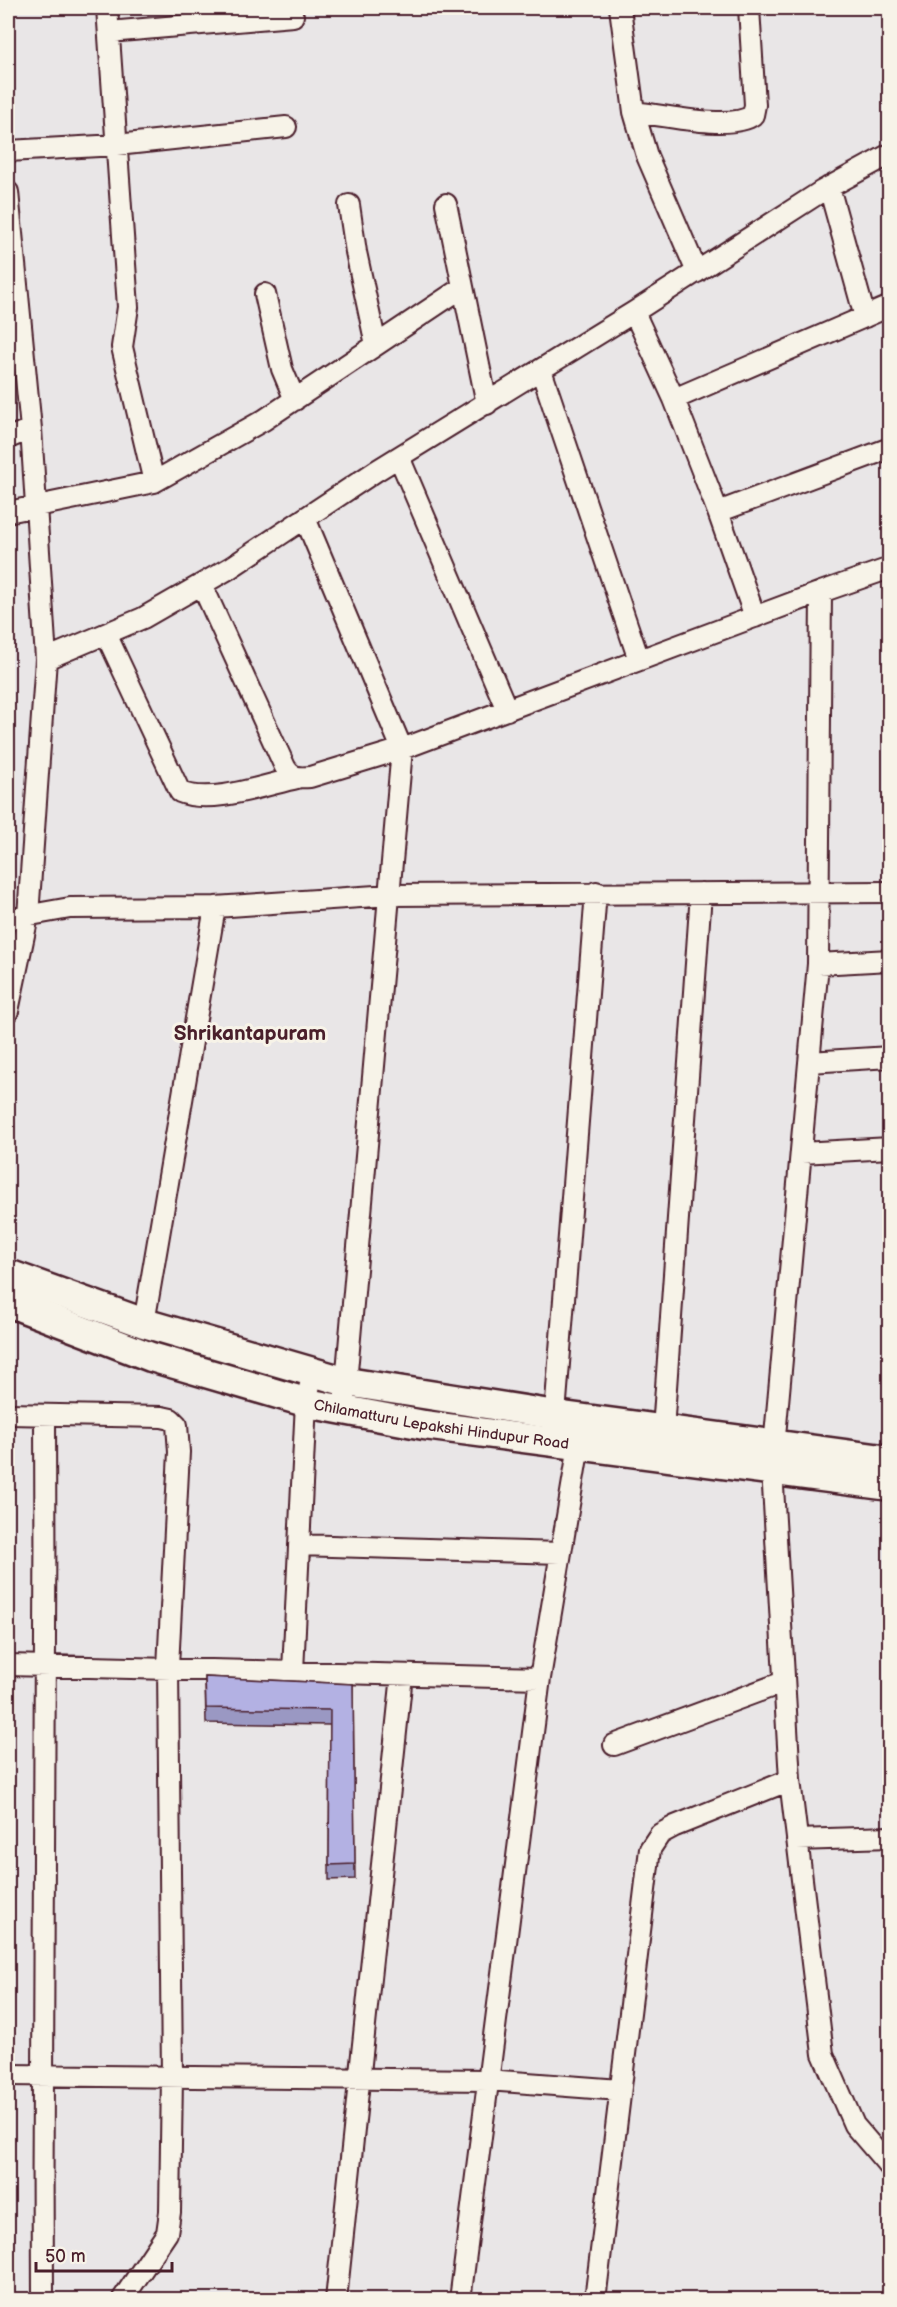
<svg xmlns="http://www.w3.org/2000/svg" width="897" height="2307" font-family="'Balsamiq Sans',sans-serif">
<rect width="100%" height="100%" fill="#e9e6e7"/>
<filter id="ink" filterUnits="userSpaceOnUse"><feTurbulence type="fractalNoise" baseFrequency=".0167" numOctaves="2"/><feDisplacementMap in="SourceGraphic" scale="12" xChannelSelector="R" yChannelSelector="G"/><feConvolveMatrix kernelMatrix="1 2 1 2 8 2 1 2 1" color-interpolation-filters="sRGB"/></filter>
<g filter="url(#ink)">
<g fill="none" stroke-linecap="round" stroke-linejoin="round">
<!-- street casing -->
<g stroke="#4a1f2b" stroke-width="24">
<path id="street" d="M107,8L128,307L122,347L154,482
M620,8L634,112L647,156L697,272
M109,32L293,16
M634,112C662,115 732,131 753,115L755,105L749,8
M8,151L117,145L286,127
M829,187L865,317
M8,192L31,429L46,659L28,916L8,1011
M446,204L487,404
M349,205L356,252L376,345
M265,294L282,369L295,400
M634,312L674,399L718,512
M541,370L639,660
M674,399L890,306
M8,438L31,429
M399,457L507,710
M8,512L154,482L264,420L463,287
M305,518L402,749L345,1394
M890,568L821,592L818,964L772,1469L790,1780L823,2054L854,2125L890,2167
M202,585L285,767C292,778 298,778 310,777L402,749L821,592
M755,617L718,512L890,448
M106,634L180,792C211,805 265,785 297,778
M46,659L143,618L230,568L376,471L634,312L822,191L890,154
M8,919L70,908L215,907L390,895L890,892
M818,964L890,960
M809,1062L890,1057
M801,1153L890,1148
M144,1323L215,907
M8,1414L162,1417L171,1419L177,1425L179,1452L168,1667L172,2076L170,2212L167,2233L122,2300
M554,1427L596,892
M663,1430L701,893
M299,1545L561,1553
M8,1665L540,1678L581,1433
M293,1671L306,1402L313,1372
M614,1745L784,1682
M797,1840L890,1837
M8,2075L487,2080L620,2090
M43,2300C41,2005 47,1710 45,1415
M336,2300L402,1675
M460,2300L540,1678
M595,2300L650,1849L660,1834L675,1826L790,1780"/>
</g>
<!-- secondary casing -->
<g stroke="#4a1f2b" stroke-width="33">
<g id="secondary">
<path d="M8,1274L144,1323L347,1382L556,1415L890,1460"/>
<path id="s1" d="M8,1302L151,1357L312,1404L424,1425L890,1486"/>
</g>
</g>
<!-- street -->
<use href="#street" stroke="#f7f3e8" stroke-width="20"/>
<!-- secondary -->
<use href="#secondary" stroke="#f7f3e8" stroke-width="28"/>
</g>
<!-- wall -->
<path fill="#9a98c3" stroke="#4a1f2b" stroke-width="1.5" d="M205,1677L353,1684L355,1879L329,1880L330,1725L206,1723Z"/>
<!-- building -->
<path fill="#b3b1e3" stroke="#4a1f2b" stroke-width="1.5" d="M205,1677L353,1684L355,1864L329,1865L330,1710L206,1708Z"/>
</g>
<g text-anchor="middle" dominant-baseline="central" stroke-width="6" stroke-linejoin="round" paint-order="stroke">
<!-- street labels -->
<g font-size="15" fill="#4a1f2b" stroke="#f7f3e8">
<text stroke="none"><textPath href="#s1" startOffset="452">Chilamatturu Lepakshi Hindupur Road</textPath></text>
</g>
<!-- district labels -->
<g font-size="21" font-weight="bold" fill="#4a1f2b" stroke="#f7f3e8">
<text x="250" y="1033">Shrikantapuram</text>
</g>
</g>
<!-- margin -->
<rect width="897" height="2307" fill="none" stroke="#f7f3e8" stroke-width="30"/>
<rect x="15" y="15" width="867" height="2277" fill="none" stroke="#4a1f2b" stroke-width="2" filter="url(#ink)"/>
<!-- scale -->
<path d="M36 2262v9h136v-9" fill="none" stroke="#4a1f2b" stroke-width="3"/>
<text x="45" y="2262" font-size="18" fill="#4a1f2b" stroke="#f7f3e8" stroke-width="4.5" paint-order="stroke">50 m</text>
</svg>
